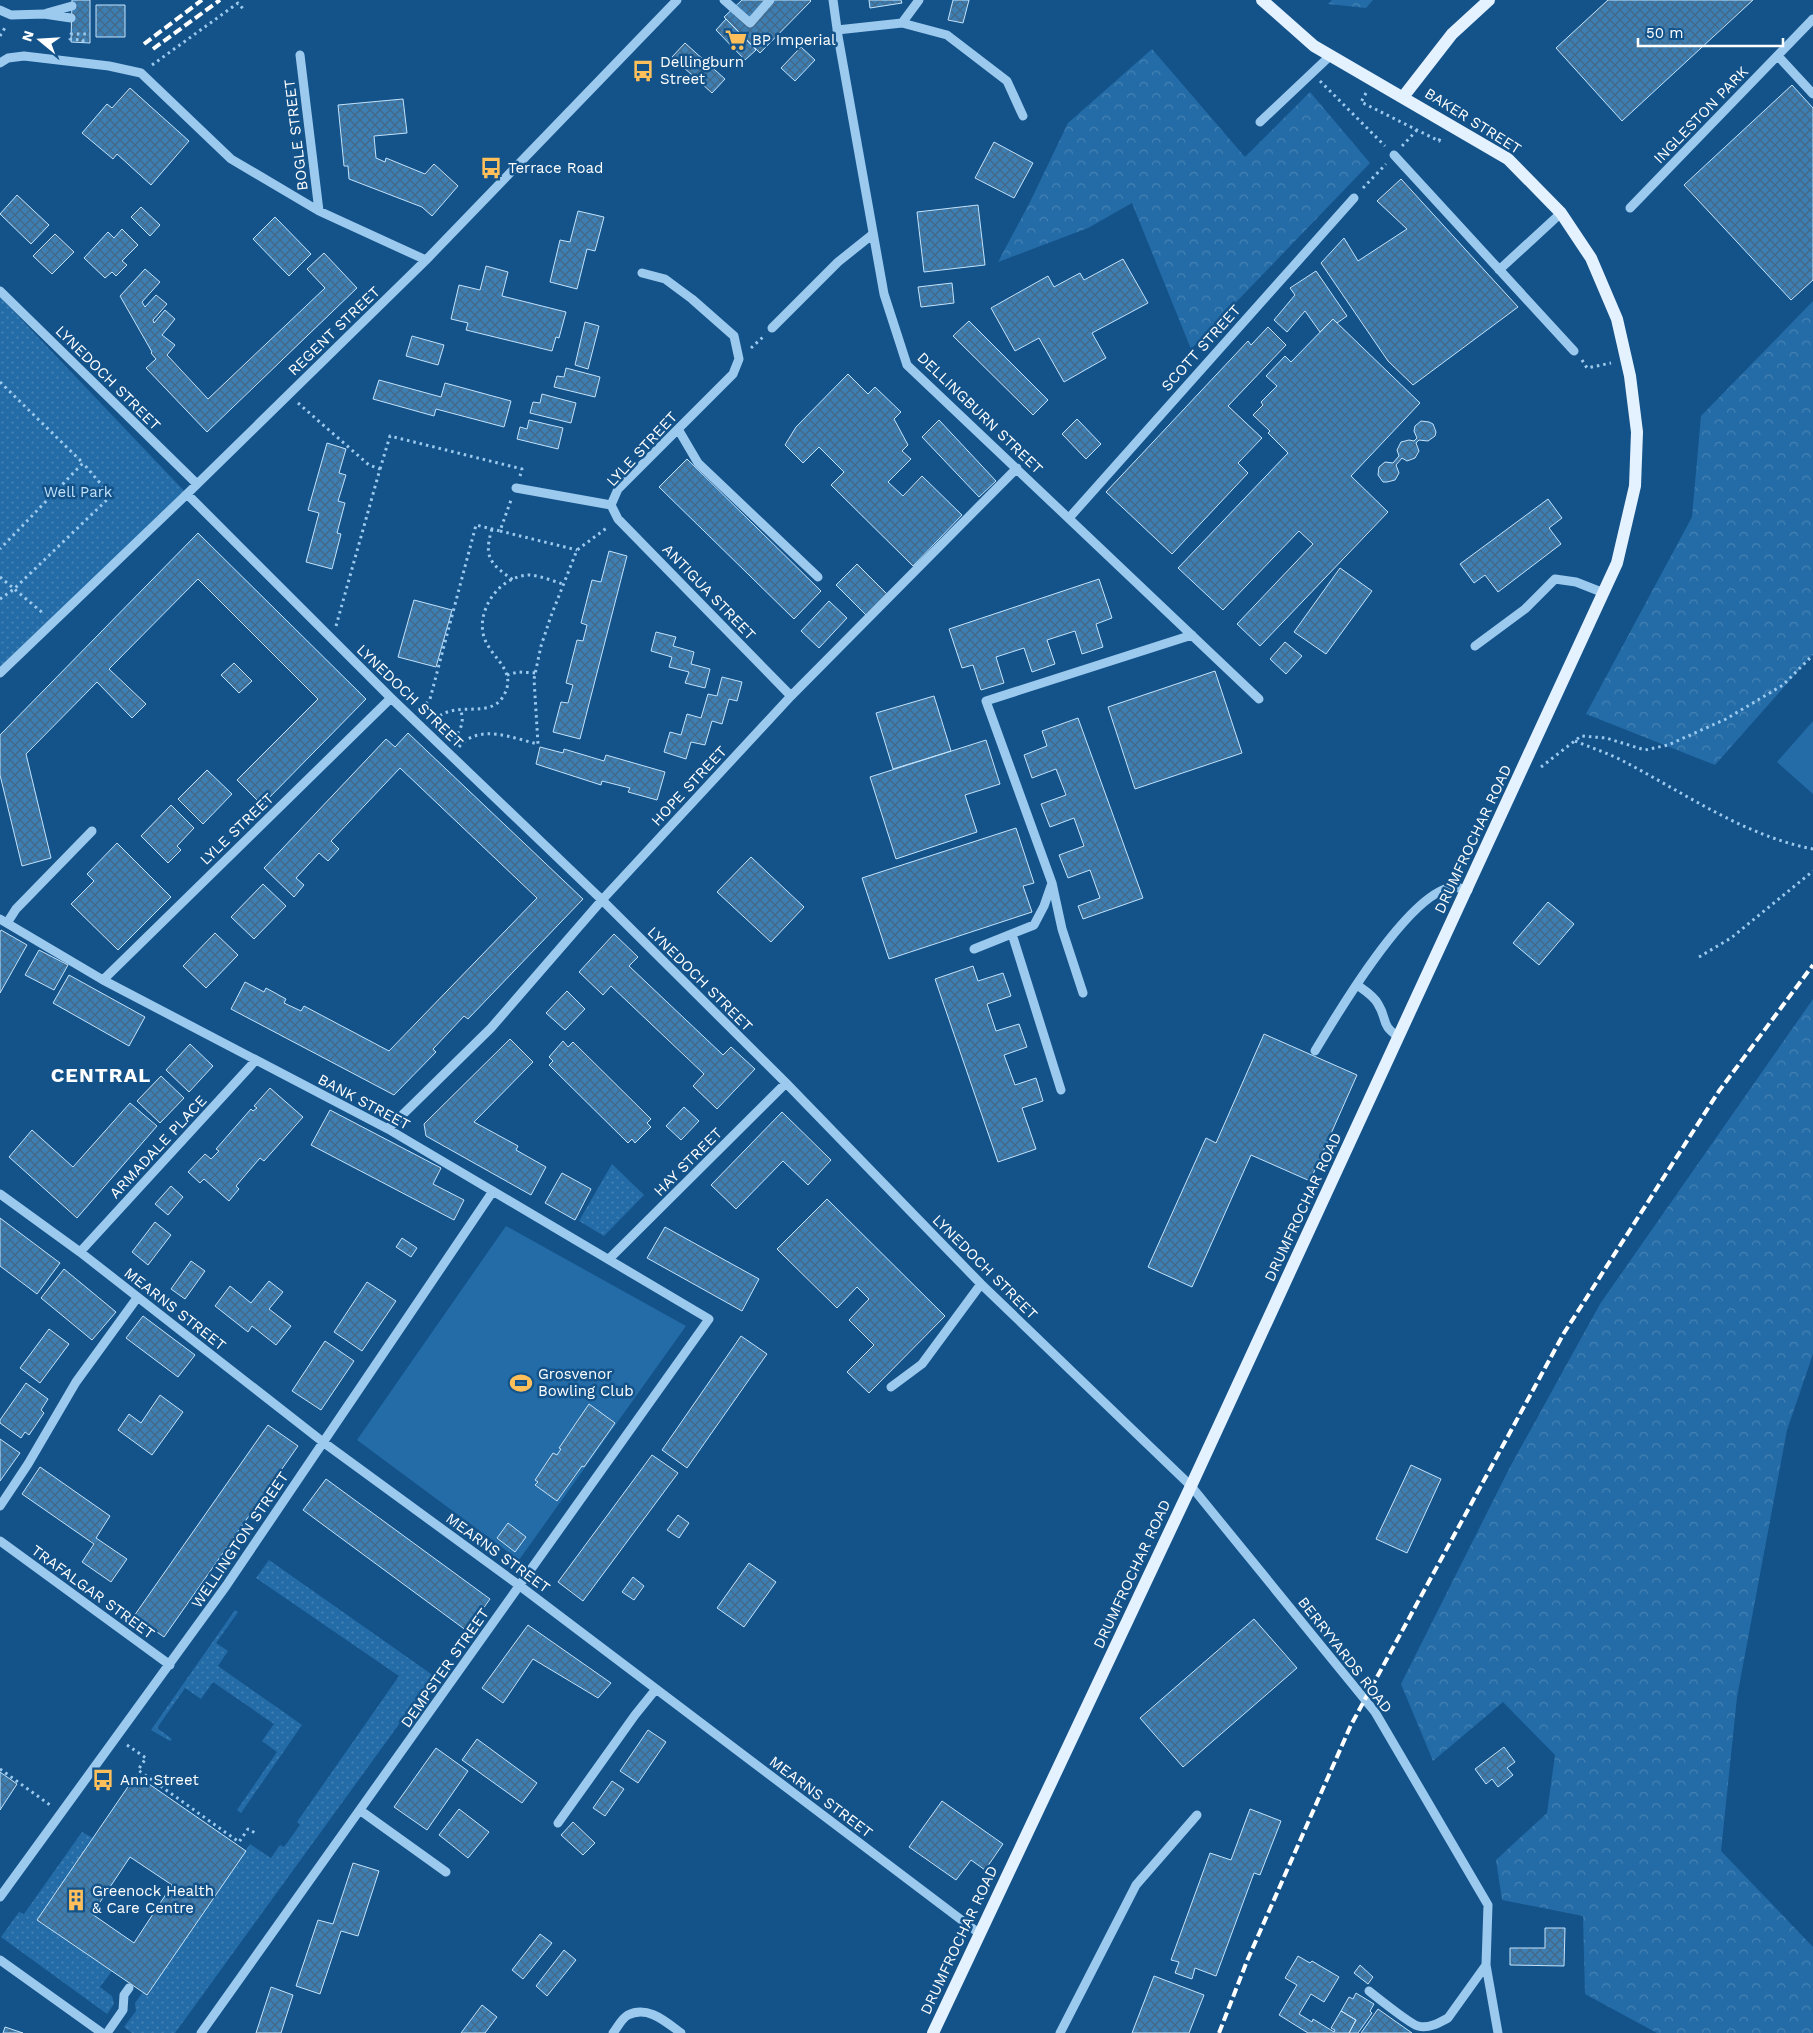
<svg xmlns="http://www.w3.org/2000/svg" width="1813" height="2033" font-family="'Work Sans',sans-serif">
<defs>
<pattern id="grass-dots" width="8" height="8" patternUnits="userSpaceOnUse" patternTransform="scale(1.25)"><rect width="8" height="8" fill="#246ca7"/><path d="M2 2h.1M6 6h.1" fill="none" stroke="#4582b4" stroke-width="1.8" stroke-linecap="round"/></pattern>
<pattern id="forest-crowns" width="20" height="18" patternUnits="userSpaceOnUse" patternTransform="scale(1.25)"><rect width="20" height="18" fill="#246ca7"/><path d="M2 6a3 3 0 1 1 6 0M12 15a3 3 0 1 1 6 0" fill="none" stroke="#4582b4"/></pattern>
<pattern id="building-cross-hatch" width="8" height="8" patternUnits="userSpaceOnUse" patternTransform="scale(1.25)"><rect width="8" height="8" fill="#3d7eb3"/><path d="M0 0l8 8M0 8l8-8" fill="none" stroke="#446885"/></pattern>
</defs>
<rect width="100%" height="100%" fill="#14538a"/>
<!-- grass -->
<path fill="url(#grass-dots)" d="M0,297L187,494L0,673Z
M612,1164L644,1195L604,1236L579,1221Z
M269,1560L434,1676L175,2033H132L124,2027L136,2011L135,2003L143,1992L147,1995L250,1844L271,1858L280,1845L284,1847L300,1825L297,1822L399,1676L256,1578Z
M235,1610L238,1612L216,1643L228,1651L218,1666L302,1725L241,1813L237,1810L277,1752L262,1741L274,1724L213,1682L201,1699L185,1688L157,1728L172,1739L170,1741L151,1730Z
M82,1832L93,1838L38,1920L112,1971L100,1987L112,1996L114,2004L107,2014L1,1937L19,1912L24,1914Z"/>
<!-- forest -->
<path fill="url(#forest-crowns)" d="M1332,0H1373L1366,8L1328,4Z
M1152,49L1245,157L1310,92L1370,163L1191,349L1132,203L1088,228L998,262L1030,202L1068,123Z
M1813,301V654L1715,765L1586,714L1692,517L1701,416Z
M1813,999V1354L1787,1430L1737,1697L1721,1851L1813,1947V2033H1657L1585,1994L1583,1916L1502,1900L1496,1860L1547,1813L1555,1755L1503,1702L1433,1761L1401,1684L1510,1467L1600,1304Z"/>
<!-- garden -->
<path fill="#246ca7" d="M1813,721V794L1777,762Z
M506,1226L686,1326L519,1560L357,1440Z"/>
<!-- building -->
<path fill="url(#building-cross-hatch)" stroke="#c2e2fb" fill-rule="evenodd" d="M72,0H90V43L71,42Z
M742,0H810L811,1L760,53L724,17Z
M869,0H901L902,3L870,8Z
M953,0H969L963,23L948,20Z
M1608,0H1753L1622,121L1556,48Z
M96,5H125V37H96Z
M726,19L756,50L745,60L716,30Z
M685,43L725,79L712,93L672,57Z
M801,47L815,60L795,81L781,68Z
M1792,85L1813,108V280L1791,300L1684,185Z
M130,88L189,141L151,185L117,154L113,159L82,133L107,104L112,108Z
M403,99L407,133L374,136L376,158L385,162L386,158L425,174L434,164L458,186L432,216L422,207L349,179L348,166H344L338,105Z
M994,142L1033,163L1014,198L975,178Z
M1401,179L1518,307L1413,385L1388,361L1321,263L1344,238L1358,261L1407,229L1377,201Z
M17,195L49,225L31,244L0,214Z
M978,205L985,265L924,272L917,212Z
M141,207L160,225L150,236L131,217Z
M578,211L604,217L595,251L587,249L577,289L550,282L560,240L570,242Z
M275,217L311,254L289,276L253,239Z
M122,229L138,245L122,261L127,265L116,276L112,272L105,278L84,258L108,232L114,238Z
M55,234L74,252L52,274L33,256Z
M324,253L357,288L207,432L146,368L156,359L151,353L152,352L120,296L145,269L160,282L142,302L145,307L156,295L167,304L153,320L154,323L165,310L175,319L162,335L175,345L167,355L208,399L325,288L307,269Z
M1123,259L1148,303L1092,333L1106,358L1064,382L1039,338L1015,351L991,308L1048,276L1054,287L1080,273L1084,280Z
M486,266L508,272L502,296L566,312L559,338L556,337L552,351L466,330L468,323L451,319L459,285L480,290Z
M1316,271L1347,316L1337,323L1333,319L1320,332L1305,311L1287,332L1274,320L1295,295L1290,288Z
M952,283L954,303L921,307L918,287Z
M1333,319L1420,403L1351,476L1388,512L1260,646L1237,624L1313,544L1299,531L1223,610L1178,568L1288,453L1268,433L1270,431L1253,415L1263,405L1261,402L1277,386L1266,376L1285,356L1291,362Z
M969,321L1048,400L1033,415L953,336Z
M585,322L599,326L588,369L575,365Z
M1268,327L1286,345L1228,406L1262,438L1238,463L1248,473L1172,554L1106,492L1248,341L1251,345Z
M412,336L444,345L438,365L406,356Z
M566,368L600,377L595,397L554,387L557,376L564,377Z
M848,374L868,394L875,387L901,412L894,419L908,445L902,451L911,459L888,482L903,496L922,476L962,515L913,566L831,485L844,472L819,447L803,463L785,445L796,427Z
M379,380L441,397L445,383L511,401L504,427L436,409L434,416L373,399Z
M542,394L576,403L571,423L530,413L533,402L540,403Z
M1077,419L1101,444L1086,459L1062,434Z
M529,420L563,428L558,449L517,439L520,427L527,429Z
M939,420L996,481L979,497L922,437Z
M1421,421L1429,422L1433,424L1436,432L1435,436L1428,441L1419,440L1416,443L1419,451L1415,458L1407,461L1402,458L1396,465L1399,473L1395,480L1387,482H1383L1378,475L1379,467L1385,462L1393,463L1399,456L1397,450L1401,442L1409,440L1414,441L1417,438L1414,431L1415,426Z
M327,443L346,449L339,473L346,475L338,501L345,503L337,533L341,534L332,569L306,562L319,513L308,510Z
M687,459L821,591L794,619L659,487Z
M1548,499L1562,518L1549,528L1561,544L1498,592L1485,575L1474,583L1460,564Z
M198,533L366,699L262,805L237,780L318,699L198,579L109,669L146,704L132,718L97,682L26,754L51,858L22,866L0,775V735Z
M609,551L627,556L580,739L553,732L561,702L568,703L573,685L566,683L577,640L583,641L587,625L581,623L592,580L601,582Z
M857,564L887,594L866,615L836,585Z
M1340,568L1372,591L1326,654L1294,632Z
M1099,579L1112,618L1096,624L1103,647L1082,654L1075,631L1047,640L1055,664L1032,672L1024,648L996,657L1004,683L981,690L973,665L962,668L949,629Z
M414,600L452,610L436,667L398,657Z
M829,601L847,618L819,648L801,631Z
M656,632L676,637L673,646L694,652L691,664L710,669L705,688L685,683L689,672L669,667L672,657L651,651Z
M1285,642L1302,656L1286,674L1270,659Z
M234,663L252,681L239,693L221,675Z
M1215,671L1242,753L1135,789L1108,707Z
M722,677L742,682L737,701L729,699L722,724L712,721L705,745L691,742L686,759L664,752L670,732L681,735L687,714L701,718L708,694L717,696Z
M934,696L951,751L893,769L876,713Z
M1078,718L1143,898L1083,919L1078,906L1100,898L1090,870L1068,878L1059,855L1084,846L1074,818L1050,827L1041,804L1066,795L1056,769L1032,778L1024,755L1047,746L1042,731Z
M408,733L583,899L468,1019L464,1016L433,1049L436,1052L394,1095L231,1009L245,982L264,992L266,988L286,999L284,1003L301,1011L304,1006L389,1051L537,898L400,768L331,841L339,849L328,861L319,853L296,878L304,885L294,897L264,868L386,739L395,747Z
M986,740L1000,784L965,795L977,832L896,859L870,777Z
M540,747L563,753L564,749L604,761L606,755L665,772L657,800L628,792L630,788L602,781L601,785L536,764Z
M207,770L232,794L203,824L178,799Z
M171,805L194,828L177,846L181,850L168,863L141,836Z
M1016,828L1034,883L1023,886L1032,912L889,959L862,878Z
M117,843L171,897L118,950L71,904L94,881L87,874Z
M751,857L804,907L771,942L717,892Z
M263,884L286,906L254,939L231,917Z
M1548,902L1574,924L1539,965L1513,943Z
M1,930L27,945L0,993V932Z
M215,933L238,955L206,988L183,966Z
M614,934L638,957L629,966L723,1055L731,1047L755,1069L717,1109L693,1086L704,1074L611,986L603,995L579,972Z
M39,950L68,965L54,990L25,975Z
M973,966L978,981L1003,973L1011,996L987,1004L996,1031L1019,1024L1027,1047L1004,1055L1015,1085L1036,1078L1043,1101L1022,1108L1036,1149L998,1162L935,979Z
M69,975L145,1017L129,1046L53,1003Z
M567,991L585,1009L565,1030L546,1013Z
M1264,1034L1357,1075L1310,1181L1251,1155L1192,1287L1148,1267L1206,1138L1216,1143Z
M510,1039L533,1062L474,1122L518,1146L516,1150L546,1167L531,1195L426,1136L424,1124Z
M563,1041L568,1047L573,1042L651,1119L647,1123L651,1127L635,1143L632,1139L628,1143L549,1065L553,1061L549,1057Z
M190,1044L213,1066L189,1092L166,1070Z
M161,1076L184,1098L160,1123L137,1101Z
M270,1088L303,1117L264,1161L260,1158L236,1186L239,1189L229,1201L204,1179L200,1183L188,1172L205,1154L211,1159L219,1151L216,1149L251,1109L253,1111L257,1108L254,1106Z
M130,1103L157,1126L77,1218L9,1157L32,1130L73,1167Z
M684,1107L699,1121L681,1140L666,1126Z
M330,1110L441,1168L433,1184L464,1200L454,1220L311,1145Z
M782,1112L831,1160L808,1185L783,1161L736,1209L711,1185Z
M562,1173L591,1189L575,1220L545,1203Z
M171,1186L183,1197L168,1215L155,1204Z
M827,1199L945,1316L869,1393L847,1372L874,1345L849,1320L869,1299L857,1287L837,1308L777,1249Z
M0,1218L60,1263L37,1294L0,1266Z
M155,1222L171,1235L148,1265L132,1252Z
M665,1227L759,1279L742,1311L647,1258Z
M402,1238L417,1248L411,1257L396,1247Z
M191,1261L205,1271L185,1299L171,1289Z
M64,1269L116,1312L92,1340L41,1298Z
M269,1281L283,1292L269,1309L291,1326L276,1345L252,1326L248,1332L215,1306L230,1286L251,1303Z
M367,1282L396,1301L362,1351L334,1332Z
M143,1316L195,1355L178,1377L126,1338Z
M49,1329L69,1344L40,1383L20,1368Z
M741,1336L767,1354L687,1468L662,1450Z
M325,1341L354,1361L321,1410L292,1391Z
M26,1383L48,1399L41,1410L44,1413L29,1435L25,1432L21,1438L0,1423V1420Z
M160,1395L183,1412L152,1455L118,1430L129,1414L141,1423Z
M589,1404L615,1423L584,1467L582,1466L557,1501L535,1485L538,1482L535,1480L553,1453L557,1455L561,1449L559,1448Z
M268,1425L298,1446L164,1637L134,1616Z
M0,1439L20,1453L0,1481Z
M652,1455L678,1473L583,1601L558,1582Z
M1411,1465L1441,1479L1407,1553L1376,1539Z
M40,1467L110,1516L96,1538L127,1559L111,1582L82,1562L94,1544L22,1494Z
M326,1479L490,1599L467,1631L303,1510Z
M678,1515L689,1523L679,1538L667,1530Z
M508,1523L526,1537L515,1552L497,1538Z
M749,1563L776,1582L744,1627L717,1608Z
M633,1577L644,1586L634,1600L622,1592Z
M1254,1619L1297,1668L1183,1767L1140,1718Z
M528,1625L611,1683L598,1698L533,1659L503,1703L482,1688Z
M648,1730L666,1742L638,1783L620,1771Z
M477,1739L537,1783L522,1803L462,1760Z
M1504,1747L1515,1762L1507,1768L1513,1775L1498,1787L1492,1779L1486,1784L1475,1769Z
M436,1748L468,1771L427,1830L394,1807Z
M0,1772L17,1784L0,1810Z
M136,1775L246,1851L147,1995L37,1920ZM130,1857L172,1885L134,1943L92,1914Z
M612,1781L624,1789L605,1816L593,1808Z
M942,1801L1003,1844L985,1870L971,1860L956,1880L909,1847Z
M459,1809L489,1832L468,1858L439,1835Z
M1250,1809L1281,1821L1260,1875L1254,1873L1216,1976L1195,1968L1192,1979L1175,1973L1179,1962L1171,1960L1210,1853L1231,1860Z
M573,1822L595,1843L583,1855L561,1835Z
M353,1863L379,1871L358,1936L341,1931L320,1994L296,1986L318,1920L333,1924Z
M1545,1928H1565L1564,1966L1510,1965V1948H1545Z
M540,1934L552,1943L523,1979L512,1970Z
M564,1950L576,1960L547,1996L536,1986Z
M1298,1956L1310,1963L1312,1961L1339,1977L1324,2002L1311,1994L1299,2014L1312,2022L1313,2019L1334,2032L1335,2030L1331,2028L1341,2011L1356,2020L1349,2033H1308L1279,2015L1297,1985L1285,1978Z
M1360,1965L1373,1977L1368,1984L1354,1973Z
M1154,1976L1204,1995L1189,2033H1132Z
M271,1987L293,1995L281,2033H256Z
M1356,1993L1374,2004L1370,2011L1372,2013L1358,2033H1349L1356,2020L1341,2011L1349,1997L1353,1999Z
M482,2005L497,2017L485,2033H461Z
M1378,2009L1412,2033H1361Z
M5,2027L23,2033H3Z"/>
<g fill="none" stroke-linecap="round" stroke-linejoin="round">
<!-- path -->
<path stroke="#9ccaef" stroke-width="3" stroke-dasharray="2.5 4" stroke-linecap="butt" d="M0,36L6,26
M83,42V40L70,39L71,34H90
M152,65L238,3L245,11
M1320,81L1385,146
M1366,93L1361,102L1439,141L1441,136
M1402,146L1417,130
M1363,188L1386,164
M751,348L763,337
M1582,360L1587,368L1611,363
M0,382L83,463L0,549
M298,403L369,465L380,469L336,626
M380,469L390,436L522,469L520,476
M492,529C483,558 491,564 513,580
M500,531L577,550
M0,577L44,614
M0,599L14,589L111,496L83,463
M507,675L518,672L536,673
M422,709L430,699L476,525L500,531L511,500
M435,720C455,698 492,722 505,693C517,668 487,656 483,633C478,606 502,575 530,575C541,576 553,581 563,584
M454,739C461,729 465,721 460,709
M1575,741C1592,748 1610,754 1625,762C1686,794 1745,836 1813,849
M459,747C479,723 512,738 538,744L534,679L541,646L551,616L577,550L608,527
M1541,767L1581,736L1606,738L1645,750L1668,745L1726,719L1783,685L1813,655
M1699,957L1731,938L1813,871
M127,1745L146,1758L138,1770L239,1842L248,1829L257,1834
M0,1769L50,1805"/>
<!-- minor -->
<path stroke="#9ccaef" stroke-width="9" d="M724,0L750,23L770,0
M833,0L838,36L884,294L907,365L1259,699
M0,10L11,15L44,14L71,18
M47,13L72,6
M902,23L919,0
M837,30L902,23L947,35L1007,81L1023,116
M300,55L319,211
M1778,56L1813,94
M0,63L8,58L24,56L109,66L141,73L231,159L319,211L426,260
M1260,122L1331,55
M1394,155L1574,351
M1630,208L1813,19
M1499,270L1561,213
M0,291L197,484
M772,328L838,262L873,234
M678,429L698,463L818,577
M516,488L611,505L618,489L733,374L739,359L734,336L692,299L665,279L642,273
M187,494L391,698L602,900L786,1083L981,1284L1191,1486L1375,1712L1488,1905L1486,1965L1498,2033
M611,505L618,519L791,696
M1069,518L1354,198
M1475,646L1525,609L1555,579L1576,582L1604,593
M0,673L187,494L426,260L677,0
M1052,883L1062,929L1083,993
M0,919L103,980L388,1129L709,1319L201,2033
M7,923L16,909L92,831
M1012,934L1061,1090
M974,949L1034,925L1044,906L1052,883L986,701L1192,635
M103,980L391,698
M1357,985C1364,990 1374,996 1378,1004C1388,1020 1380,1025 1399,1037
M1315,1051C1337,1014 1409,892 1453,887C1457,887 1463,889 1468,890
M388,1129L491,1028L602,900L791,696L1017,468
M0,1194L80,1252L323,1442L520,1586L980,1934
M80,1252L256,1060
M609,1259L786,1083
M891,1387L922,1364L981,1284
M0,1506L28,1464L76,1382L137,1298
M0,1541L170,1665
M361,1811L446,1872
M558,1823L635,1715L656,1689
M0,1897L226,1586L493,1191
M0,1960L102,2033
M1369,1991C1378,1998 1410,2024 1418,2026C1428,2029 1439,2023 1448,2018L1486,1965
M107,2033L123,2010L124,1995L129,1988
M613,2033C617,2028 622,2018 628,2015C648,2005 666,2022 681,2033
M1060,2033L1136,1885L1197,1815"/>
<!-- major -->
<path stroke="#e4f1ff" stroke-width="12" d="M1403,97L1452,34L1489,0
M933,2033L1191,1486L1617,563L1635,486L1637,432L1630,376L1617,319L1591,258L1561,213L1508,159L1314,46L1262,0"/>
<!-- rail -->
<path stroke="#fff" stroke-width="4" stroke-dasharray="9 4" stroke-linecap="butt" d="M144,44L202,0
M153,49L220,0
M1219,2033L1247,1961L1351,1725L1564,1333L1719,1091L1813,965"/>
</g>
<!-- icons -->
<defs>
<g id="supermarket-bare" transform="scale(1.725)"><path d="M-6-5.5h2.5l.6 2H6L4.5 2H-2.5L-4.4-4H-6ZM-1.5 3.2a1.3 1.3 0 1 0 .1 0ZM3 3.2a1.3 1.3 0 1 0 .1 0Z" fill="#ffbf5a" stroke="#14538a" stroke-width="2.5" paint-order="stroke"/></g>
<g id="bus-bare" transform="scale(1.725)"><path d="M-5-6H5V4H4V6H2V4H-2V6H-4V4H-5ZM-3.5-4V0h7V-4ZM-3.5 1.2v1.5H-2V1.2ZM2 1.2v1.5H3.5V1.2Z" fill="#ffbf5a" stroke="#14538a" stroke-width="2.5" paint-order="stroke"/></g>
<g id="stadium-bare" transform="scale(1.725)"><path d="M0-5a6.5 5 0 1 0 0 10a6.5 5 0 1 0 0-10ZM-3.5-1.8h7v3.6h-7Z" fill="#ffbf5a" stroke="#14538a" stroke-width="2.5" paint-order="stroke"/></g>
<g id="building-bare" transform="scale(1.725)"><path d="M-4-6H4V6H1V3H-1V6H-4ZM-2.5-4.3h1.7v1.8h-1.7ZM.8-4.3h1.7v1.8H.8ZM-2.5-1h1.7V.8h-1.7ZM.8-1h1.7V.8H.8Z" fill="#ffbf5a" stroke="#14538a" stroke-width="2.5" paint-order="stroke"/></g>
</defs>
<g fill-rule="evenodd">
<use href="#supermarket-bare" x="736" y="40"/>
<use href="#bus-bare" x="643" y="71"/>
<use href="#bus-bare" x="491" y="168"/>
<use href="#stadium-bare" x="521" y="1383"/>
<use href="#bus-bare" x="103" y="1780"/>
<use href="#building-bare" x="76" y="1900"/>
</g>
<g text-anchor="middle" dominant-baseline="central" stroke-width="5" stroke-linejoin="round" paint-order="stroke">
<!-- poi labels -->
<g font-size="15" fill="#fff" stroke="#14538a" text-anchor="start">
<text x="752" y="40">BP Imperial</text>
<text x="660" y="62">Dellingburn<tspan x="660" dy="17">Street</tspan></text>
<text x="508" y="168">Terrace Road</text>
<text x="538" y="1374">Grosvenor<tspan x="538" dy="17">Bowling Club</tspan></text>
<text x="120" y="1780">Ann Street</text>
<text x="92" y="1891">Greenock Health<tspan x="92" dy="17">&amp; Care Centre</tspan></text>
</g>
<!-- street labels -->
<g font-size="15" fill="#fff" stroke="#14538a">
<text transform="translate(1701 115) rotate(-46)">INGLESTON PARK</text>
<text transform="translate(1473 121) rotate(32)">BAKER STREET</text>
<text transform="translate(296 135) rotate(-97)">BOGLE STREET</text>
<text transform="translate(334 331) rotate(-44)">REGENT STREET</text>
<text transform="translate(1201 348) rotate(-48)">SCOTT STREET</text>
<text transform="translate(108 378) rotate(45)">LYNEDOCH STREET</text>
<text transform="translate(980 413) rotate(44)">DELLINGBURN STREET</text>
<text transform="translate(642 449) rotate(-47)">LYLE STREET</text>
<text transform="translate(709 592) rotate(46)">ANTIGUA STREET</text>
<text transform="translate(410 696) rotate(44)">LYNEDOCH STREET</text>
<text transform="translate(689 786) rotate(-47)">HOPE STREET</text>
<text transform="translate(237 829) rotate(-44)">LYLE STREET</text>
<text transform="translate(1473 839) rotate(-65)">DRUMFROCHAR ROAD</text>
<text transform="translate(700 979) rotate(45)">LYNEDOCH STREET</text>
<text transform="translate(364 1102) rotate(28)">BANK STREET</text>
<text transform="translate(158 1147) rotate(-47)">ARMADALE PLACE</text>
<text transform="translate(688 1162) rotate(-45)">HAY STREET</text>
<text transform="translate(1303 1207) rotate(-65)">DRUMFROCHAR ROAD</text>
<text transform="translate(985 1267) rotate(45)">LYNEDOCH STREET</text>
<text transform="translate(175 1309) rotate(38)">MEARNS STREET</text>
<text transform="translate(240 1540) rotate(-56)">WELLINGTON STREET</text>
<text transform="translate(498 1553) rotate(36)">MEARNS STREET</text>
<text transform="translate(1132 1574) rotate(-65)">DRUMFROCHAR ROAD</text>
<text transform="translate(93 1592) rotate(36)">TRAFALGAR STREET</text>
<text transform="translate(1345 1655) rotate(52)">BERRYYARDS ROAD</text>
<text transform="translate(445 1668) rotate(-55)">DEMPSTER STREET</text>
<text transform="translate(821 1797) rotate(37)">MEARNS STREET</text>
<text transform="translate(959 1940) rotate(-65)">DRUMFROCHAR ROAD</text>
</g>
<!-- park labels -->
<g font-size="15" fill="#c2e2fb" stroke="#14538a">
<text x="78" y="492">Well Park</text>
</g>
<!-- district labels -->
<g font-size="20" font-weight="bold" letter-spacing="1" fill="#fff" stroke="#14538a">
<text x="101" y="1075">CENTRAL</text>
</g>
</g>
<!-- north arrow -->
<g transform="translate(40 40) rotate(288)" stroke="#14538a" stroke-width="4" paint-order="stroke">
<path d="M0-4L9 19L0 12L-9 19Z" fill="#ffffff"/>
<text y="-8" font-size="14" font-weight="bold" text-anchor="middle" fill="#ffffff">N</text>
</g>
<!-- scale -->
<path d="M1638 38v8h145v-8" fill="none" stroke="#ffffff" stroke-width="2.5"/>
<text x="1646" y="38" font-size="15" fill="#ffffff" stroke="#14538a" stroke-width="4" paint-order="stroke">50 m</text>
</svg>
